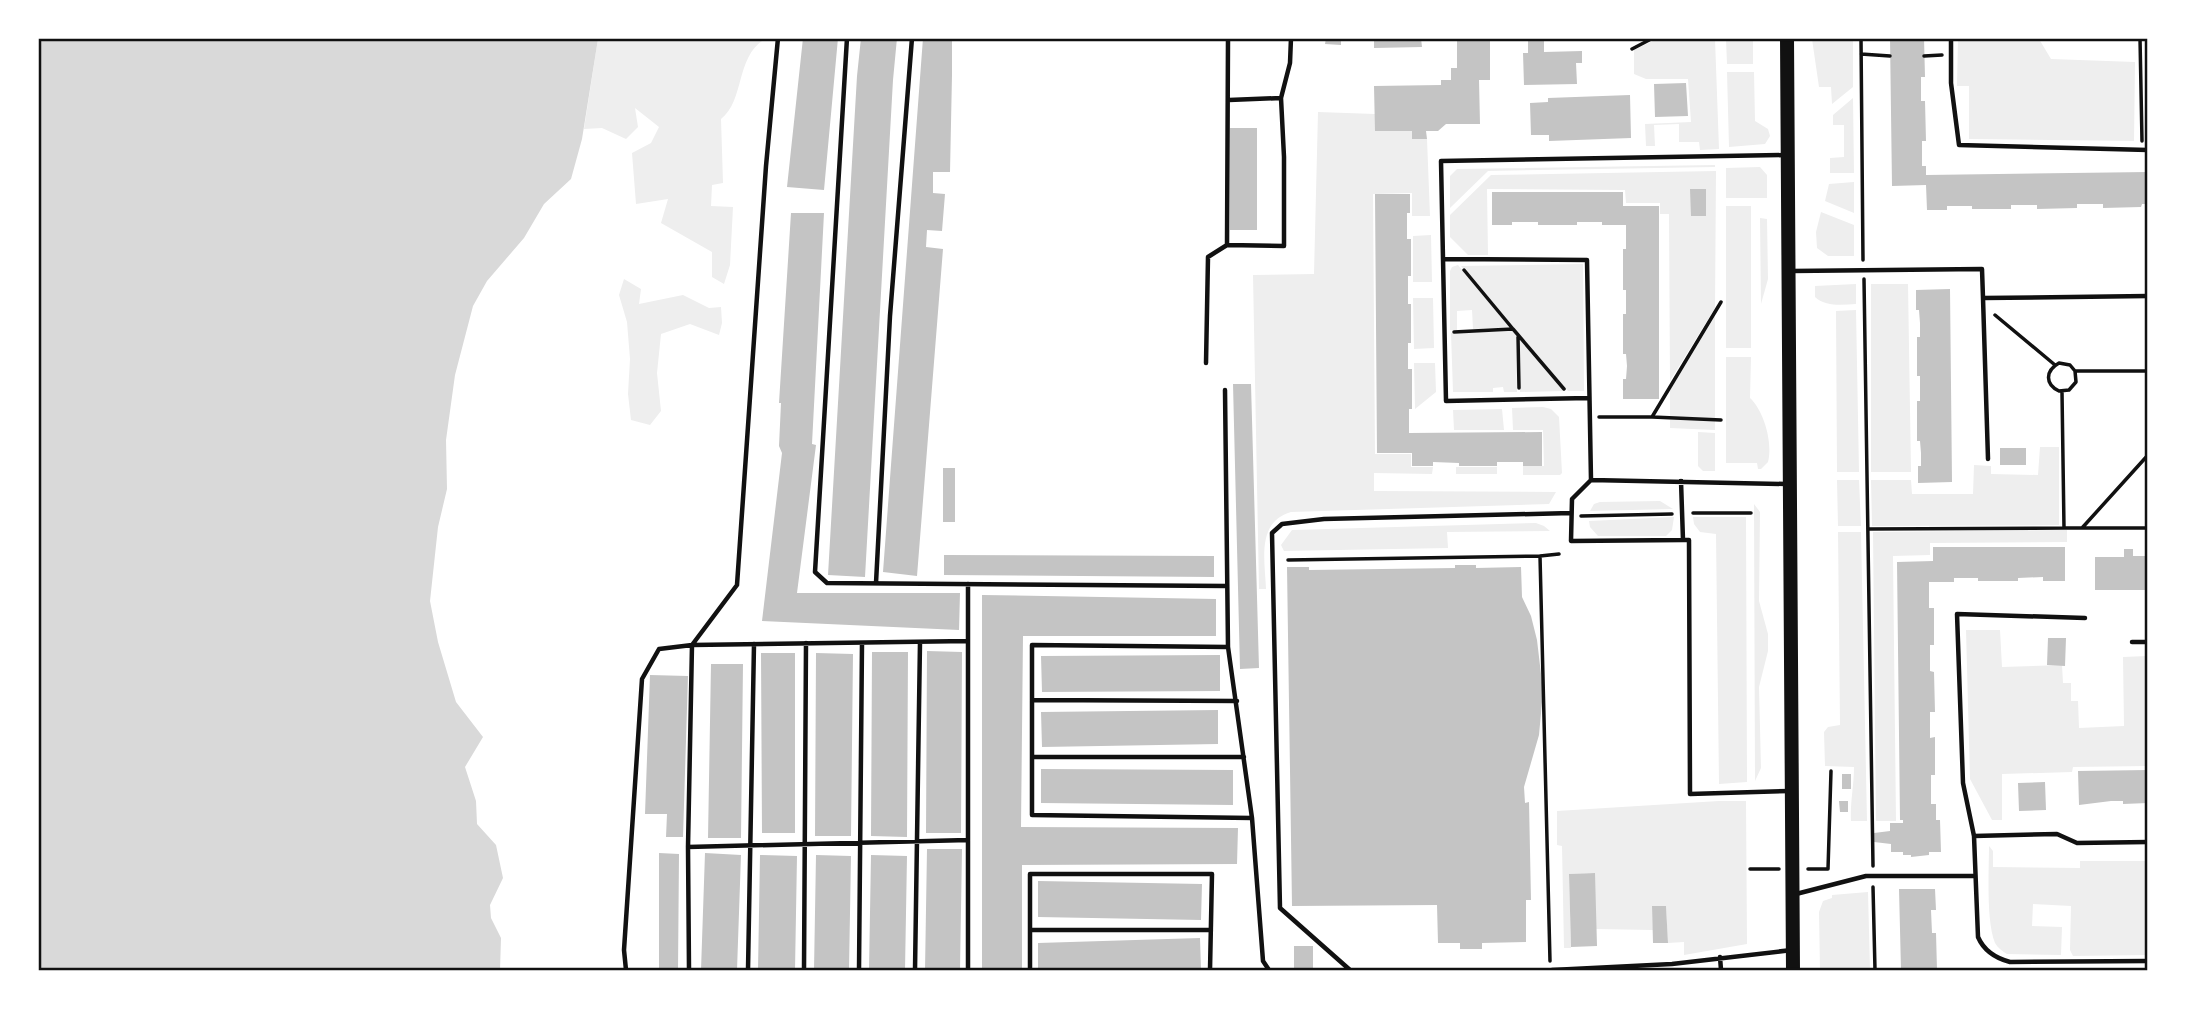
<svg xmlns="http://www.w3.org/2000/svg" width="2186" height="1009" font-family="'DM Sans',sans-serif">
<rect width="100%" height="100%" fill="#fff"/>
<!-- green -->
<path fill="#eee" d="M1659,38L1715,39L1719,149L1700,150L1699,142H1679V124L1654,125L1655,146H1646L1645,124L1691,122L1688,79H1646L1634,74V50Z
M598,39H765C735,57 745,101 721,119L723,183L712,185L711,206L733,207L730,265L724,284L712,277V252L661,223L668,199L636,204L632,153L651,143L659,127L635,108L638,127L626,139L602,128L584,129Z
M1726,39H1753V64H1727Z
M1812,39H1853V87L1832,104L1831,87H1819Z
M1958,39H2039L2051,59L2135,62L2134,141L1969,139V86H1957Z
M1727,72H1754L1755,121L1768,129L1770,136L1765,144L1729,147Z
M1853,98L1854,173H1830V158L1844,157V125H1833V115Z
M1318,112L1375,114V131H1412V139H1427L1430,216H1412V193L1373,194L1375,454H1411V467H1433L1432,474L1374,473V491L1556,492L1549,504L1291,512C1256,522 1265,561 1266,589H1259L1253,275L1314,274Z
M1715,165V167L1488,171L1450,208V176L1457,169Z
M1760,167L1767,175V198H1726V168Z
M1716,171L1715,308L1670,381L1669,214H1660V203H1626L1625,190L1487,189L1488,255H1468L1450,237V215L1491,175Z
M1854,182V213L1825,201L1829,184Z
M1726,206H1751V348H1726Z
M1821,212L1854,225V256H1828L1817,248L1816,232Z
M1760,218L1767,219L1768,279L1761,304Z
M1431,235L1432,282H1413V236Z
M1583,264L1584,391H1568L1461,266Z
M1458,265L1510,328L1473,329L1472,310L1457,311V330H1450V271L1452,267Z
M624,279L641,289L639,304L683,295L709,308L721,307L722,323L719,335L690,324L661,334L657,373L661,411L650,425L631,420L628,394L630,359L627,322L619,295Z
M1856,284V304C1842,305 1826,307 1815,297V286Z
M1908,284L1911,472H1871V284Z
M1413,298H1433L1434,348L1414,349Z
M1856,310L1859,472H1837L1836,311Z
M1715,316V430L1670,428V390Z
M1513,331L1516,335L1517,392H1504L1503,387L1493,388V392H1453L1451,333Z
M1519,338L1563,391L1520,392Z
M1726,357H1751L1750,398C1764,411 1773,443 1768,462L1761,469H1758L1757,463H1726Z
M1414,363H1435L1436,392L1415,409Z
M1543,407L1551,409L1559,417L1562,473L1560,475H1523V466H1544L1543,430H1513L1512,408Z
M1502,409L1504,430H1454L1453,410Z
M1698,432L1715,433V471H1703L1698,466Z
M2040,447H2059V525L1872,526L1871,480H1911L1912,494H1973L1974,465L1991,466V474L2038,475Z
M1456,467H1497V474H1456Z
M1837,480H1859L1861,526H1838Z
M1660,501L1673,509L1590,511L1594,504L1600,502Z
M1754,504L1760,512L1759,601L1768,634V651L1759,687L1761,768L1755,781Z
M1674,517L1672,530L1666,536H1598L1590,527L1589,521Z
M1693,517H1746L1747,782L1719,784L1716,534L1700,532L1694,524Z
M1536,523L1544,526L1550,531L1447,532L1448,548L1284,551L1281,545L1292,530Z
M2067,530V542L1930,543V555L1893,556L1896,821H1876L1873,532Z
M1838,532H1861L1867,821H1851C1850,802 1854,786 1854,767L1825,766L1824,732L1828,727L1840,725Z
M1966,630H2000L2002,667L2062,665L2063,683H2071V701H2078L2079,728L2124,726L2123,657L2147,656V766L2073,767L2072,772L2002,774V820H1992L1970,779Z
M1719,801H1746L1747,944L1684,955V942L1668,943L1666,906H1652L1653,930L1596,929L1594,873L1569,874L1571,948H1564L1562,846L1557,845V811Z
M1989,846L1993,851V867L2080,868V861H2147V955L2073,956L2070,950L2071,906L2033,904L2032,926L2062,927L2061,955L2007,954C2002,951 1998,948 1995,943C1986,921 1989,871 1989,846Z
M1868,892L1870,970H1820L1819,912L1823,901L1832,898V895Z"/>
<!-- water -->
<path fill="#d9d9d9" d="M38,39H598L582,139L571,179L544,204L524,238L487,281L473,306L455,375L446,440L447,489L438,527L430,601L438,642L456,702L483,737L465,767L476,801L477,824L496,845L503,878L490,905L491,918L501,938L500,970H39Z"/>
<!-- building -->
<path fill="#c4c4c4" d="M803,38H838L824,190L787,187Z
M861,38H897L893,80L865,577L828,575L857,76Z
M923,38H952V75L950,172H933V193L945,194L942,231L927,230L926,247L943,249L917,576L883,572Z
M1326,38H1341V45L1325,44Z
M1374,38H1421L1422,47L1374,48Z
M1457,38H1490V80H1479L1480,124H1446L1438,131H1426L1427,139H1412V131H1375L1374,86L1441,85V80H1451V68H1457Z
M1520,38H1567V41H1544V52L1582,51V63H1576L1577,84L1524,85L1523,53H1528V41H1521Z
M1890,38H1924L1925,77H1921V101H1925L1926,141H1922V166H1926V175L2148,172V204H2142L2141,207L2103,208V204H2077V208L2037,209V205H2011V209H1972V206H1947V210H1927L1926,185L1892,186Z
M1686,83L1688,116L1655,117L1654,84Z
M1630,95L1631,138L1549,141V135H1531L1530,103L1548,102V98Z
M1230,128H1257V230H1230Z
M1690,189H1706V216H1691Z
M1492,192H1623V206H1659V399H1623V379H1626L1627,366L1626,354H1623V314H1626V290H1623V249H1626V225H1602V222H1577V225H1538V222H1512V225H1492Z
M1375,194H1410V213H1407V239H1411V276H1408V304H1411V343H1408V369H1412V409H1409V433L1542,432V466H1523V462H1497V466H1459V463L1433,462V466H1412V453H1377Z
M791,213H824L812,444L816,445L797,593H960L959,630L762,621L782,453L779,446L781,403H779Z
M1950,289L1952,482L1918,483V466H1921V453L1920,441H1917V401H1920V376H1917V337H1920V323L1919,310H1916V290Z
M1233,384H1251L1259,668L1240,669Z
M2000,448H2026V465H2000Z
M943,468H955V522H943Z
M1933,547H2065V581H2043V577L2018,578V581H1978V578H1954V582H1929V608H1934V645H1930V671L1934,672L1935,712H1930V738L1935,737V775H1931V804H1936V820H1940L1941,852H1929V855L1911,857V855H1903V852H1891V844L1874,842V833L1890,831V823H1903V820H1900L1897,562L1933,561Z
M2124,549H2133V556H2148V590H2095V557H2124Z
M944,555L1214,556V577L944,575Z
M1455,565H1476V568L1521,567L1522,597L1531,616L1537,640L1543,691L1539,735L1524,787L1525,803L1529,802L1531,900H1526V942L1482,943V949H1460V943H1438L1437,905L1292,906L1287,567H1309V570L1455,568Z
M982,595L1216,599V636H1023L1021,827L1238,828L1237,864L1022,865V970H982Z
M2048,638H2066L2065,666L2047,665Z
M927,651L962,652L961,833H926Z
M872,652H908L907,837L871,836Z
M761,653H795V833H762Z
M816,653L853,654L851,836H815Z
M1220,655V691L1042,692L1041,656Z
M711,664H743L741,838H708Z
M650,675L688,676L683,837H666L667,814H645Z
M1218,710V744L1042,747L1041,712Z
M1041,769L1233,770V805L1041,803Z
M2148,770V803L2123,804V801H2111L2079,805L2078,771Z
M1842,774H1851V789H1842Z
M2045,782L2046,810L2019,811L2018,783Z
M1839,801H1848V812H1840Z
M927,849H962L960,970H925Z
M659,853L679,854L678,970H659Z
M705,853L741,855L737,970H701Z
M760,855L797,856L795,970H758Z
M816,855L851,856L849,970H814Z
M871,855L907,856L905,970H869Z
M1595,873L1597,946L1571,947L1569,874Z
M1038,881L1202,884L1201,920L1038,917Z
M1899,889H1935L1936,910H1931L1932,933H1936L1937,970H1901Z
M1652,906H1666L1668,943H1653Z
M1200,938L1201,970H1038V943Z
M1294,946H1313V970H1294Z"/>
<g fill="none" stroke-linecap="round" stroke-linejoin="round">
<!-- path -->
<path stroke="#111" stroke-width="3.5" d="M1861,38L1863,260
M2140,38L2142,141
M1632,49L1653,38
M1861,54L1890,56
M1924,56L1942,55
M1864,279L1873,866
M1995,315L2055,365
M1513,329L1564,389
M1454,332L1513,329L1464,270
M1518,337L1519,388
M2075,371L2076,382L2069,390L2059,391C2045,384 2045,371 2059,363L2070,365L2075,371H2148
M2062,392L2064,528H2148
M1599,417H1652L1721,302
M1652,417L1721,420
M1693,513H1751
M1581,516L1672,514
M2082,528L2148,455
M1868,529L2064,528
M1288,560L1540,556
M1750,869H1779
M1808,869H1828L1831,771
M1873,887L1875,970
M1550,961L1540,556L1559,554"/>
<!-- service -->
<path stroke="#111" stroke-width="4.5" d="M847,38L815,572L827,583L1227,586
M1951,38V83L1959,145L2148,150
M1229,100L1281,98
M1227,245L1228,38
M1443,259L1446,401L1589,398
M1792,271L1982,269L1983,298L2148,296
M1983,298L1988,459
M1206,363L1208,257L1227,245L1284,246V157L1281,98L1290,63L1291,38
M1225,390L1228,647L1252,818L1263,961L1269,970
M1591,480L1572,499L1571,541L1683,540L1681,481
M1786,484L1591,480L1587,260L1443,259L1441,161L1786,155
M1683,540H1689L1690,794L1790,791
M876,583L890,316L912,38
M2085,618L1957,614L1963,783L1974,836L1978,937C1984,951 1995,958 2010,962L2148,961
M968,641V584
M2132,642H2148
M1228,647L1032,645V815L1252,818
M1032,700L1237,701
M1032,757H1244
M1974,836L2057,834L2077,843L2148,842
M688,847L968,840
M1796,894L1866,876H1975
M1030,930H1211
M1720,957L1721,970
M626,970L624,950L642,679L659,649L692,645L737,585L766,166L778,38
M689,970L688,847L692,645L968,641V970
M748,970L754,644
M804,970L806,643
M859,970L862,643
M915,970L920,642
M1030,970V874H1212L1210,970
M1350,970L1280,908L1272,533L1282,524L1324,519L1571,513
M1552,970L1672,964L1792,950"/>
<!-- secondary -->
<path stroke="#111" stroke-width="14" d="M1787,38L1793,970"/>
</g>
<!-- border -->
<rect width="2186" height="1009" fill="none" stroke="#ffffff" stroke-width="80"/>
<rect x="40" y="40" width="2106" height="929" fill="none" stroke="#111" stroke-width="2.5"/>
</svg>
